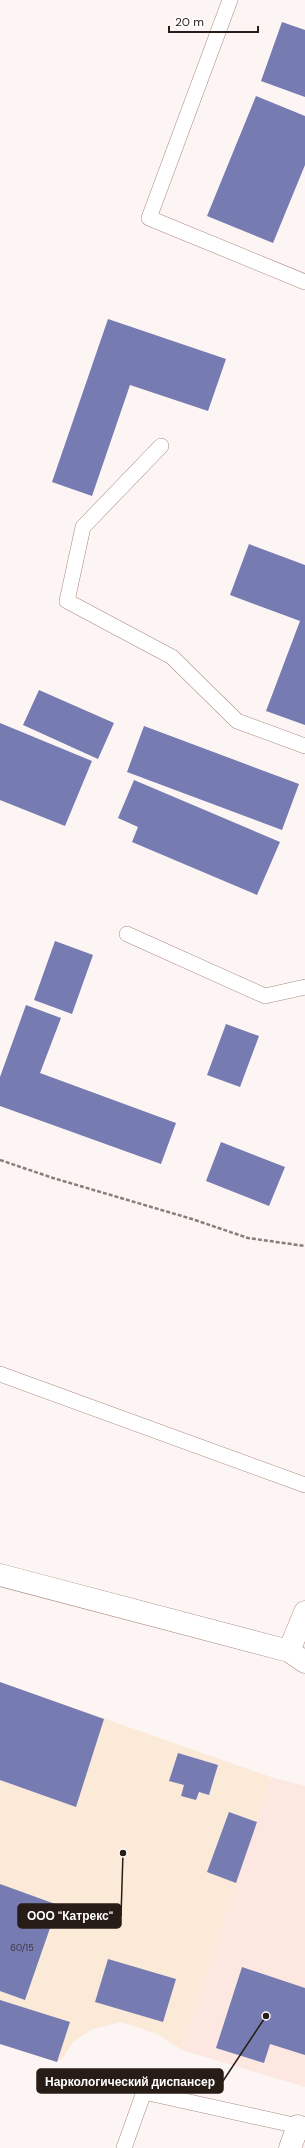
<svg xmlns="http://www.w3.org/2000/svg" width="305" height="2148" font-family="'DM Sans',sans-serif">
<rect width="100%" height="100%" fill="#fcf5f3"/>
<!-- commercial -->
<path fill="#fbead8" d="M0,1682L271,1777L182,2050L157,2034L121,2022L93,2029L73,2042L63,2058L57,2062L0,2044Z"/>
<!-- medical -->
<path fill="#fce8e1" d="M271,1777L305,1786V2087L182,2050Z"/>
<!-- building -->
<path fill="#767bb2" d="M282,22L305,30V97L261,81Z
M256,96L305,116V165L273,243L207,216Z
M108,319L226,359L208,411L130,385L92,496L52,482Z
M249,544L305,565V725L266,711L300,621L230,595Z
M39,690L114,723L98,759L23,725Z
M0,723L92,761L65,826L0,800Z
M144,726L299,784L282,830L127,772Z
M134,780L280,842L257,895L132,842L138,827L118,818Z
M55,941L93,955L72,1014L34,1000Z
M26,1005L61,1018L40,1073L176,1123L161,1164L0,1106V1077Z
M226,1024L259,1036L240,1087L207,1075Z
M221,1142L285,1167L269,1206L206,1181Z
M0,1682L104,1719L76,1807L0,1780Z
M178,1753L218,1765L209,1795L199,1792L196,1800L181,1796L184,1785L169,1781Z
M229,1812L257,1822L236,1883L207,1872Z
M0,1884L58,1905L25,2000L0,1991Z
M108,1959L176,1979L163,2022L95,2002Z
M242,1967L305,1988V2055L270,2044L264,2063L216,2048Z
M0,2000L70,2022L57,2062L0,2044Z"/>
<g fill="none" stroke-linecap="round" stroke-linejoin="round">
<!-- lane casing -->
<g stroke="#ab8b80" stroke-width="16">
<path id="lane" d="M230,0L149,218L305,282
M161,446L83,527L67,601L172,657L237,721L305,746
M127,934L265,996L305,987
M0,1374L305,1485
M124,2148L144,2092L298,2126"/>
</g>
<!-- street casing -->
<g stroke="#ab8b80" stroke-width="23">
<path id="street" d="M0,1575L289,1651L305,1662
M289,1651L305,1612
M290,2148L298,2126L305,2129"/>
</g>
<!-- path -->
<path stroke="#887e7a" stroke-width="2.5" stroke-dasharray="4 2" stroke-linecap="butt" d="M0,1160L53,1178L192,1219L248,1238L305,1246"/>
<!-- lane -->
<use href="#lane" stroke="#fff" stroke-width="15"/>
<!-- street -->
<use href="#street" stroke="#fff" stroke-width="22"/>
</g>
<g text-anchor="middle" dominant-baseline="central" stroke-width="4" stroke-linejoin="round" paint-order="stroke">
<!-- number labels -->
<g font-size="9" fill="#3c343e">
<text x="22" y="1948">60/15</text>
</g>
</g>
<!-- callouts -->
<path fill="none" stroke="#281c17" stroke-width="1.5" d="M123 1853L121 1916M266 2016L223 2081"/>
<g fill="#281c17" stroke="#fff" stroke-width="1.5">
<circle cx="123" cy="1853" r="4"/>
<circle cx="266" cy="2016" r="4"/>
</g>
<g fill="#281c17" stroke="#281c17" stroke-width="1.5">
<rect x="18" y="1904" width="103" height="24" rx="4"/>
<rect x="37" y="2069" width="186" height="24" rx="4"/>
</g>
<g font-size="12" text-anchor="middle" font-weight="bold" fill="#fff">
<text x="70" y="1920">ООО "Катрекс"</text>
<text x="130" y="2086">Наркологический диспансер</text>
</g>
<!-- scale -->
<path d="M169 26v6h89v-6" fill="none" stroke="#281c17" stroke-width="2"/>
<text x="175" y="26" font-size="12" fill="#281c17" stroke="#ffffff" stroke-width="3" paint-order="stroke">20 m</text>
</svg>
